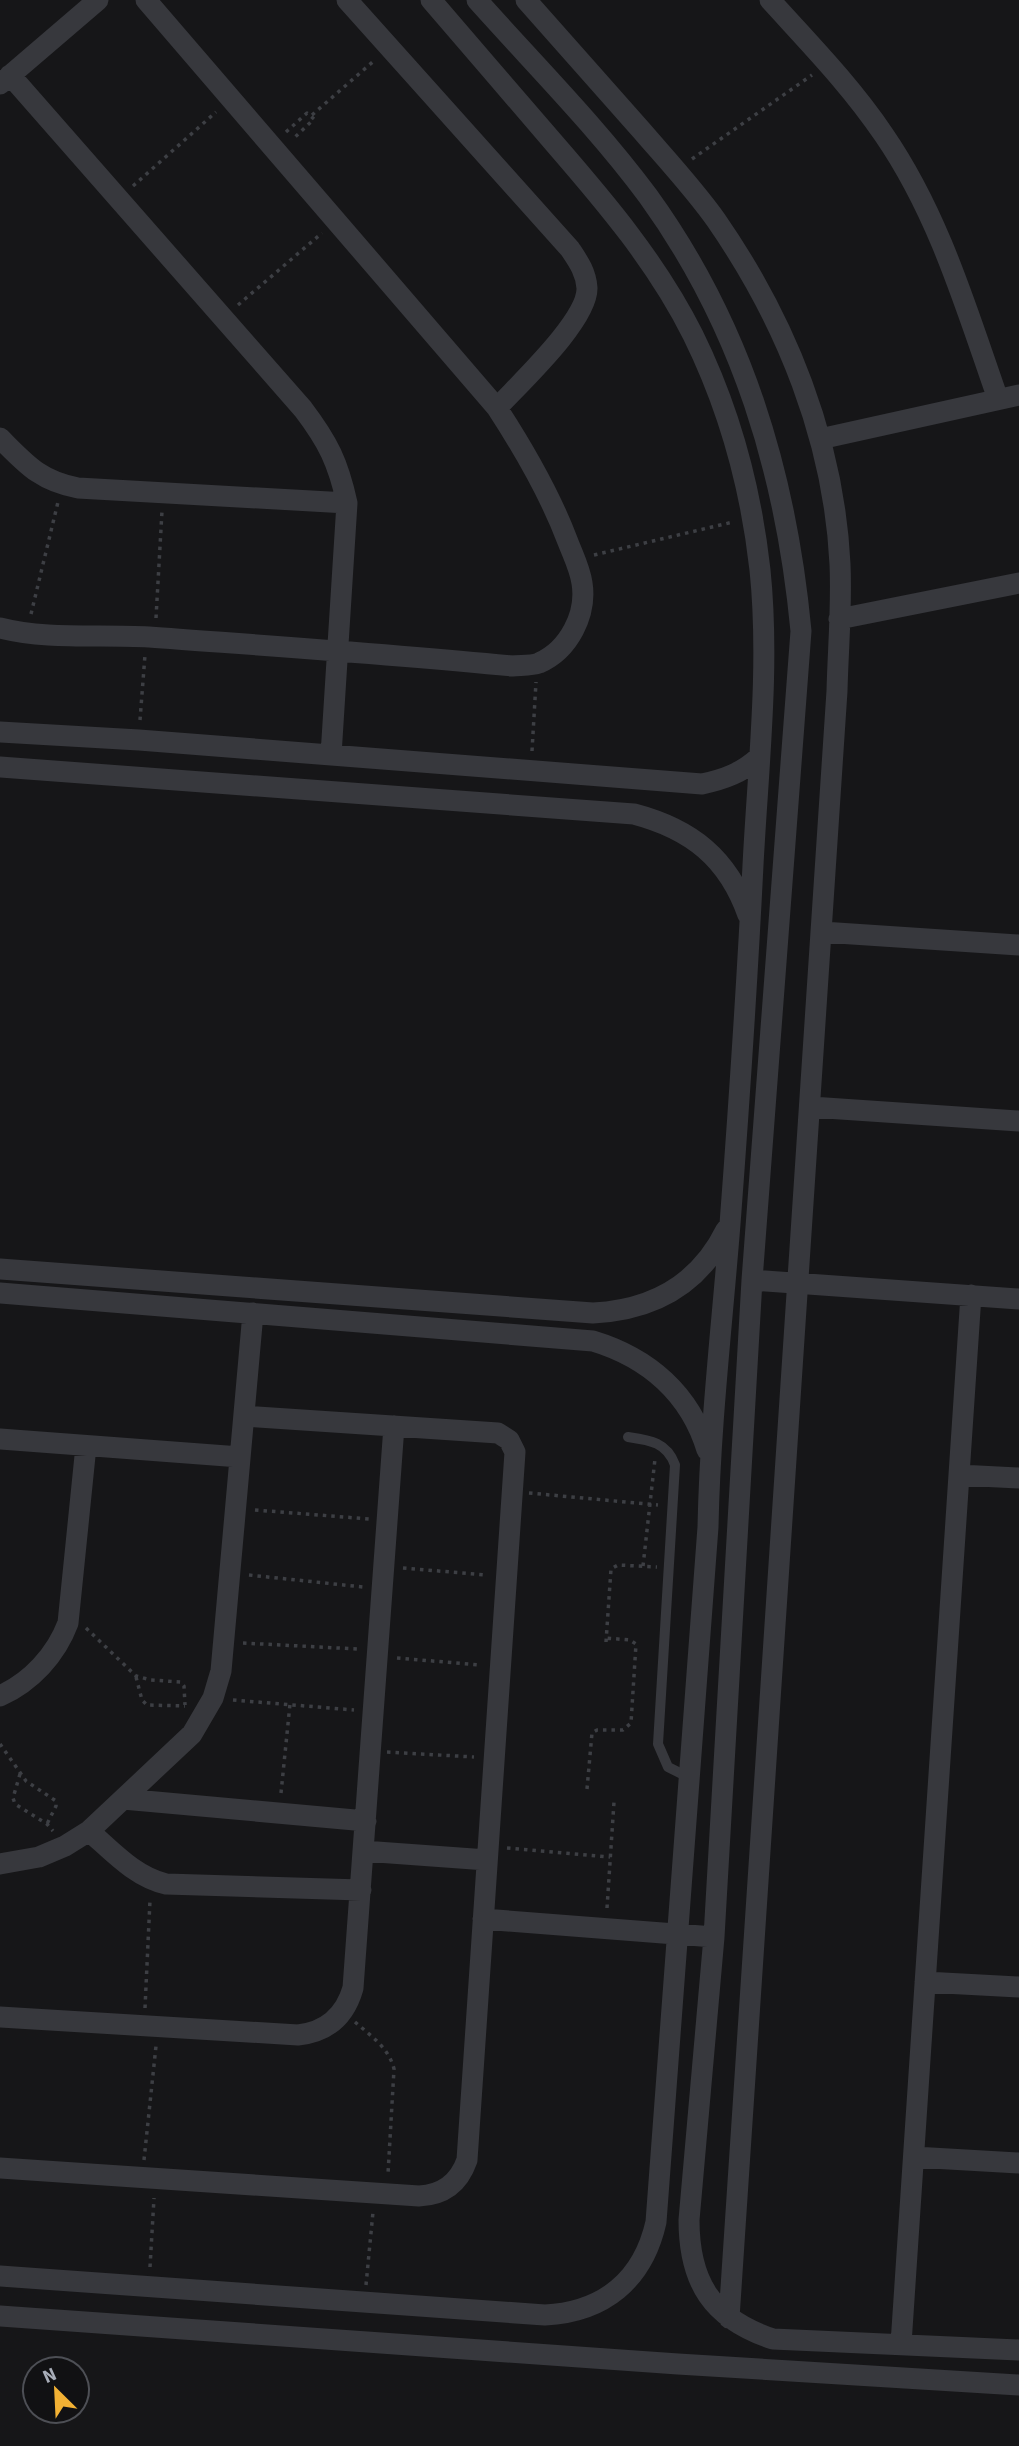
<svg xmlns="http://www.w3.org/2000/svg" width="1019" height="2446" font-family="'Source Sans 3',sans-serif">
<rect width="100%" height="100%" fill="#161618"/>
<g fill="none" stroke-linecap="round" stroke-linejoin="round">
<!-- path -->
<path stroke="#3d3f44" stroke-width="3.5" stroke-dasharray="3.5 5" stroke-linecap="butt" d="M312,115L376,59
M286,132L307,113L314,119L293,139
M692,159L812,75
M133,186L216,112
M238,305L322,233
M594,555L733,522
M31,614L58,502
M156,618L162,511
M140,720L145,655
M532,751L536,682
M529,1493L658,1505
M255,1510L369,1519
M643,1566L655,1459
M403,1568L486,1575
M249,1575L363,1587
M86,1628L136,1676L151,1680L181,1682L184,1686L185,1705
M606,1642L611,1569L618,1565L657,1567
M243,1643L357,1649
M397,1658L480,1665
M136,1677L142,1700L147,1705L185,1706
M233,1700L354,1710
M0,1744L26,1781L56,1801V1806L47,1824
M387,1752L474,1757
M20,1774L13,1798L15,1804L47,1824L53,1831
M587,1789L592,1733L597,1730H623L631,1723L636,1644L630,1640L606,1638
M281,1793L290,1704
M507,1848L610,1857
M607,1908L614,1802
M145,2008L150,1900
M355,2022C371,2036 389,2048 394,2069L388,2174
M144,2160L156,2046
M150,2267L154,2198
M366,2285L373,2212"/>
<!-- service -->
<path stroke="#37383d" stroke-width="10" d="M628,1437C649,1440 667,1442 675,1465L658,1744L668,1767L690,1778"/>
<!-- minor -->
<path stroke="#37383d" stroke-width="21" d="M347,0L570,249C578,261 586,272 587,288C588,320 520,383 497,408
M477,0C534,64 597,127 648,196C742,326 786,473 801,631L752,1280L714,1937L689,2220C689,2282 712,2319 773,2339L1019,2350
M526,0C565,44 603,87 642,131C667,160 694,189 716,220C786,321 834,440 840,564C842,606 838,649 837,691L729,2318
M770,0C810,44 851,86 884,135C939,215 966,308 998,399
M10,75L303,409C328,442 338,462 347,503L331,755
M0,84L98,0
M0,438C26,464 40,481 78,488L347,503
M820,439L1019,395
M839,619L1019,583
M0,628C46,640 101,634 149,637C270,646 391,654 512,666C520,665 531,666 539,663C569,650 587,614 582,583C580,569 573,555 568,542C550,494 525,451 497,408L146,0
M0,732L139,740L702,784C725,779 741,773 758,758
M0,767L634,814C691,829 728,858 748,915
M822,932L1019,945
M811,1107L1019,1121
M0,1269L593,1313C652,1310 699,1285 726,1230
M752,1280L1019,1299
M0,1293L593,1341C649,1358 690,1394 707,1450
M0,1439L240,1457
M959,1475L1019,1478
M0,1696C31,1682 56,1655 68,1623L86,1446
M123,1799L366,1821
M89,1831C112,1851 135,1877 166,1884L361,1890
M363,1851L487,1860
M0,1864L39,1857L65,1846L89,1831L192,1734L213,1698L221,1671L253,1313
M483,1919L714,1937
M925,1982L1019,1987
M0,2017L298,2035C327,2032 345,2016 353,1988L394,1426
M914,2157L1019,2163
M0,2168L419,2196C443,2195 459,2183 467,2160L515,1452L509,1440L498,1433L244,1416
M0,2276L545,2315C604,2312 643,2280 656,2222L708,1527C710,1426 722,1325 730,1224C739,1105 747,985 753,865C758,768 770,666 760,570C751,489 729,408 693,335C657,263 606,203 554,143C513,95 472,48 431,0
M0,2316L678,2364L1019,2385
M901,2344L971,1295"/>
</g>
<!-- north arrow -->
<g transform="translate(56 2390) rotate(336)"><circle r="33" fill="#111113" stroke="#4d4f55" stroke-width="2"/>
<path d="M0-5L12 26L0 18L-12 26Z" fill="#f2b134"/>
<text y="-10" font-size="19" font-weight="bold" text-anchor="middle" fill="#a8adb8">N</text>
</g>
</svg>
